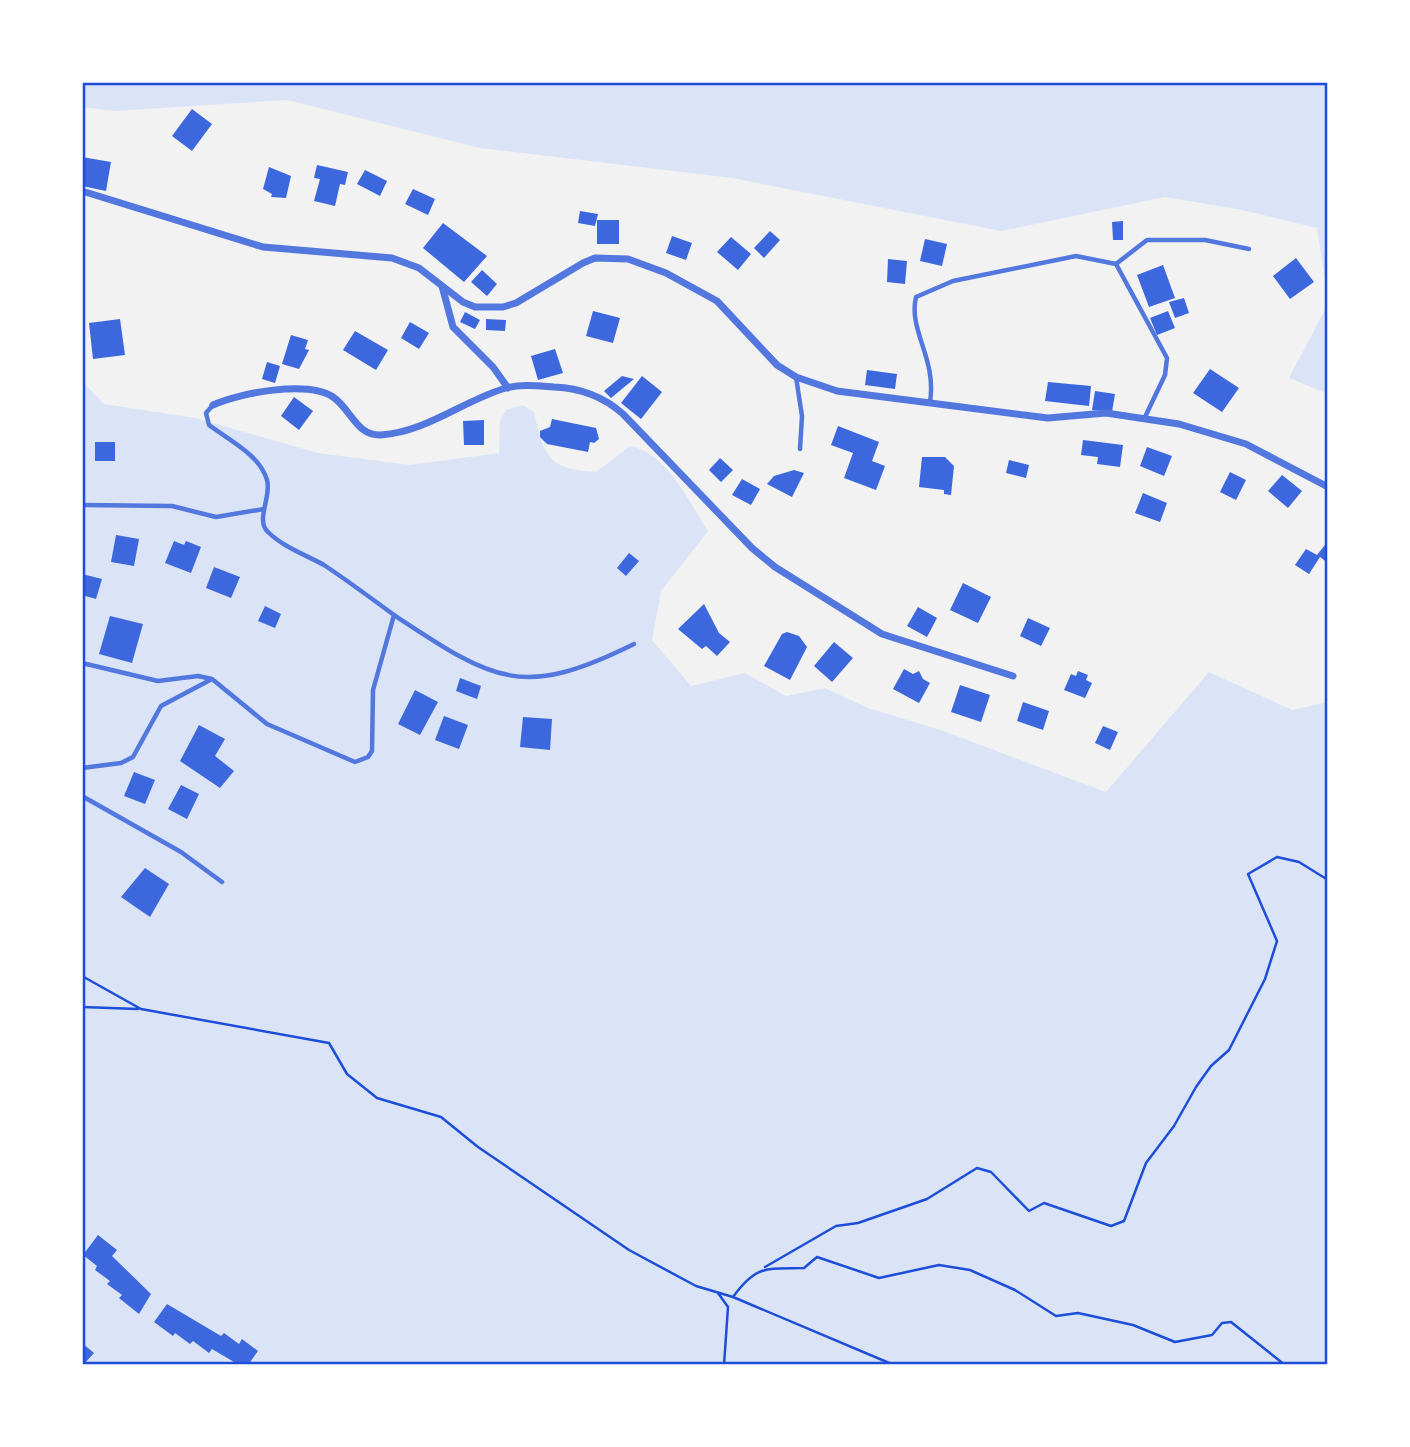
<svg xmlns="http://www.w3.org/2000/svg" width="1410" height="1447" font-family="Commissioner,sans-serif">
<rect width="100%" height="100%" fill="#f2f2f2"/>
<!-- green -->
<path fill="#dbe4f7" d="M82,82H1328V299L1317,228L1242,210L1165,197L1001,231L732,178L480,148L287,100L114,111L82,107Z
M1328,304V394L1289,378Z
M82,381L104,404L195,418L318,453L410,465L499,453L500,421L506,410L522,405L534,412C544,457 548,469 596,472L630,446C667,453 689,502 708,531L661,591L652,640L691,686L745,673L786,696L825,688L868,708L941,730L1106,792L1209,672L1292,710L1328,702V1365H82Z"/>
<!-- building -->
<path fill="#3d67dc" d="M192,109L212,124L192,151L172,136Z
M82,157L111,162L106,191L82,186Z
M317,165L348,172L345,185L340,184L335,206L314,201L320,179L314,178Z
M269,167L291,176L286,198L271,197L272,194L263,189Z
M365,170L387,181L380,196L357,184Z
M413,189L435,199L428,215L405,204Z
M580,211L598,214L595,226L578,223Z
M597,220H619V244H597Z
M1123,221V240H1113L1112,222Z
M443,223L487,256L464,282L423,248Z
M770,231L780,240L764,258L754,248Z
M672,236L692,243L686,260L666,253Z
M731,237L751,254L738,270L717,252Z
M925,239L947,244L942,266L920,261Z
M1296,258L1314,282L1290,299L1273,276Z
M888,259L907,261L905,284L887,282Z
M1163,265L1175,298L1149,307L1137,275Z
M482,270L497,284L487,296L471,282Z
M1184,298L1189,313L1175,318L1169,302Z
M593,311L620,318L613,343L586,336Z
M1168,311L1175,328L1157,335L1150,318Z
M465,312L480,320L475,329L460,322Z
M120,319L125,355L93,359L89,323Z
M486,319L506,320L505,331L486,330Z
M410,322L429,333L419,349L401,338Z
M355,331L388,350L376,370L343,350Z
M291,335L308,340L305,349L309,350L299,369L282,364Z
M555,349L563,373L538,380L531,356Z
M267,362L280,366L275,383L262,379Z
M1210,369L1239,388L1222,412L1193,393Z
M867,370L897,374L895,389L865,385Z
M622,376L634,379L611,398L604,391Z
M642,376L662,392L641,419L621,403Z
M1048,382L1091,386L1089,406L1045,401Z
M1095,391L1115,394L1112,412L1092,410Z
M294,397L313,411L299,430L281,416Z
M552,419L596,428L599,439L594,443L590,442L588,452L547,444L540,437V431L550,427Z
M484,420V445H464L463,421Z
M838,426L879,442L872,461L885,466L876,490L844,478L853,453L831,445Z
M1083,440L1123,445L1120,467L1097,464L1098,457L1081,455Z
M95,442H115V461H95Z
M1147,447L1172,456L1164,476L1140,466Z
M922,457H945L954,466L951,495L944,494V490L919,487Z
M720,458L733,470L721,482L709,470Z
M1009,460L1029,465L1026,478L1006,473Z
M794,470L804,473L792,497L767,484L774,476Z
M1230,472L1246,480L1236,500L1220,492Z
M1282,475L1302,491L1288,508L1268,491Z
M742,479L760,489L751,505L732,495Z
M1143,493L1167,503L1160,522L1135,513Z
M116,535L139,539L134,566L111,562Z
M174,541L184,545L186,541L201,547L191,573L165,563Z
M1328,541V563L1320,557L1309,574L1295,565L1306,549L1317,555Z
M629,553L639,561L626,576L617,568Z
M214,567L240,577L231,598L206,588Z
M82,574L102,579L96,599L82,595Z
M963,583L991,597L978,623L950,610Z
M704,604L719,633L730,642L717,656L706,646L702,649L678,629Z
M265,606L281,614L275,628L258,621Z
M918,607L937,618L927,637L907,626Z
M110,616L143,624L132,663L99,654Z
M1028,618L1050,628L1041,646L1020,636Z
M787,632L799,636L807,647L790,680L764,666L782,634Z
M834,642L853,658L832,682L814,666Z
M904,669L913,674L919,671L923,679L930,683L919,703L893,689Z
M1078,671L1088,675L1086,680L1092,683L1085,698L1064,690L1071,674L1076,676Z
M460,678L481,686L477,699L456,691Z
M960,685L990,695L981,722L951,712Z
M415,690L438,702L420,735L398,724Z
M1023,702L1049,711L1043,730L1017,721Z
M444,716L468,725L459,749L435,740Z
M523,717L552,719L550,750L520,747Z
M199,725L225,739L215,756L234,771L220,788L180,761Z
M1103,726L1118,732L1110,750L1095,743Z
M134,772L155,780L145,804L124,796Z
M181,785L199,794L187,819L168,809Z
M145,868L169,884L150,917L121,897Z
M98,1235L117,1250L112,1256L151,1294L139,1314L119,1298L122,1295L107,1284L110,1281L95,1270L97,1266L83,1255Z
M167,1304L221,1336L224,1333L239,1344L242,1339L258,1351L248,1365H239L212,1349L209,1353L193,1341L190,1344L175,1333L173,1336L154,1322Z
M82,1343L94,1353L83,1365H82Z"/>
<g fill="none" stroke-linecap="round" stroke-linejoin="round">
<!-- path -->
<path stroke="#1d4ed8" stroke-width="2.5" d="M82,976L141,1009L329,1043L347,1074L377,1098L441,1117L478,1147L629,1250L696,1286L733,1297L894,1365
M82,1007L138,1009
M765,1267L836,1226L858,1223L927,1199L977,1168L991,1172L1029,1211L1044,1203L1111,1226L1124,1221L1146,1163L1174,1126L1196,1087L1211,1066L1229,1050L1265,979L1277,941L1248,874L1277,857L1299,862L1328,880
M718,1293L728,1307L724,1365
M733,1297C757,1264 767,1269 804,1268L817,1257L879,1278L939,1265L970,1270L1015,1290L1056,1316L1078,1313L1133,1325L1175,1342L1212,1335L1222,1323L1231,1322L1285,1365"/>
<!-- service -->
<path stroke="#5277de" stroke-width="4.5" d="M1116,264L1167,358L1165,375L1145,417
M796,377L802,416L800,449
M930,402C937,358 908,331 916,297L953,281L1076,256L1116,264L1147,240H1205L1249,249
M82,505L172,506L216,517L264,509
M394,615C494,681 521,700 634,644
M82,663L158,681L198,676L212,679L267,724L355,762L368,757L372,751L373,690L394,615C371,598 348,581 324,565C306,555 283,547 268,532C255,520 272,496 267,480C260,455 229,440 209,425L206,413L213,405
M82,768L121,763L133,757L161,706L212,679
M82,796L181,852L222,882"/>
<!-- minor -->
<path stroke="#5277de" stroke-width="7" d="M82,191L263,247L392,258L419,268L463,302L475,307H503L516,303L583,263L595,258L628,259L666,273L717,301L777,365L796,377L837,391L1048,418L1106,413L1179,424L1246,444L1328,487
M442,286L453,327L493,367L508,388
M213,405C239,393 308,380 333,397C351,409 356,436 381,435C427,432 464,400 506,388C522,384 538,386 554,387C579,388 604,397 623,414L752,548L775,567L882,634L1013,676"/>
</g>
<!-- border -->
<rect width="1410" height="1447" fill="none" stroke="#ffffff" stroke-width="168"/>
<rect x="84" y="84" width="1242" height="1279" fill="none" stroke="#1d4ed8" stroke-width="2.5"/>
</svg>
